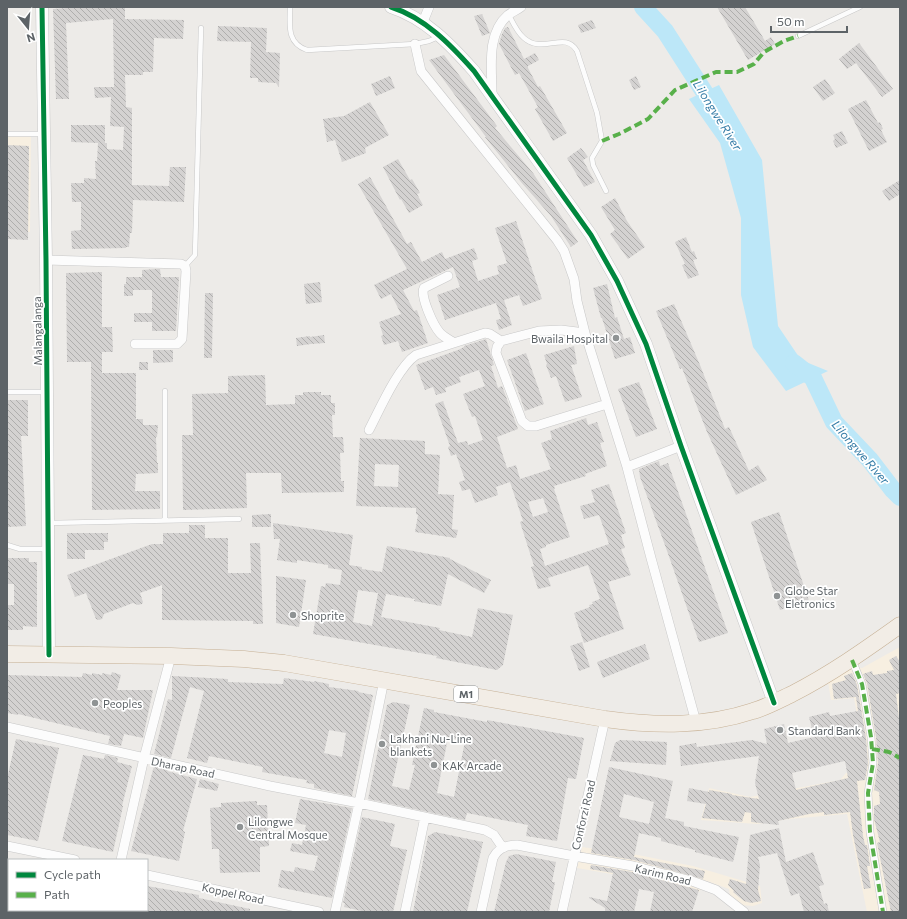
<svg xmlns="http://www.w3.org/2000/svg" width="907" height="919" font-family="Commissioner,sans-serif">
<defs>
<pattern id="building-back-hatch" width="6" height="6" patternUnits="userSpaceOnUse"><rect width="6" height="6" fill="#d4d2d1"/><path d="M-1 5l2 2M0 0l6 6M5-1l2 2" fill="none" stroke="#afaead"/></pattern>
</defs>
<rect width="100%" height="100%" fill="#edebe8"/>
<!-- commercial -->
<path fill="#f7efe1" d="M7,136H31L30,232H7Z
M900,647V912H867L847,814L789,819L757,824L701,820L709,788L750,797L840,780L846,773L862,770L866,765L854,698L831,700L828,682L855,667L862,668Z
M582,847L638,855L693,866L760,886L762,903L753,906L741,905L730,896L729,889L707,881L699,892L680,886L577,868Z"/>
<!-- water -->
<path fill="#bce7f8" d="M719,85L762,160L778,326L801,360L828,371L786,391L753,347L741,295V218L720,143L689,99Z"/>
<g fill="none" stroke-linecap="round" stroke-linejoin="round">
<!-- river -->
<path stroke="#bce7f8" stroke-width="18" d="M643,7L665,31L717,112
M794,363L813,378L834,422L870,460L893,490L900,497"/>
</g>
<!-- building -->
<path fill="url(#building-back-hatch)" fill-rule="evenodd" d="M79,7H125V19L184,20L183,39L154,38L153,72H143V75H125L126,107L132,108V185L169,186L170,167H186L184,202L133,200L132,233H130L129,247H126V248L72,249L71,231L81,230V202H72L71,183H84V178L96,179L95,161H97L98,143L71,142V125H105V143H107V149L123,150L124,127L110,126L111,97L95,98L94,87H114L113,19L66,23L69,99H56L53,9Z
M717,7H745L765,41L771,37L775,44L748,60Z
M482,14L490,33L482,36L474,16Z
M592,20L596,28L581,33L578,25Z
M218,26L267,28L266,52L280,53L279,87L276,83L258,82V78H250L251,42L217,41Z
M508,27L524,59L535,53L539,60L528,66V68L538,87L540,86L567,133L553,141L535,109L538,107L519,73L515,75L499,44L502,34L505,28Z
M859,43L893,89L882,97L856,63L847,69L839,59Z
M444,55L497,126L495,128L533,173L578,242L571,247L551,216L521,182L485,137H486L429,60Z
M390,76L395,88L376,96L371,84Z
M636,76L641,87L634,90L629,80Z
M825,79L835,93L823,101L813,87Z
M866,100L878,123L880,122L883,129L881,130L887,142L869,151L848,109Z
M370,102L389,135L365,148L366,153L342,162L335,140L327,142L323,119L344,116Z
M842,131L848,143L836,148L833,141L835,139L833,135Z
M7,145L29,146L28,240L7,239Z
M581,148L588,157L583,160L595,182L584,187L567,158Z
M398,159L410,180L412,179L420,193L417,194L423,205L409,213L401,199L400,200L383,167Z
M370,177L407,244L411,242L422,262L442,252L445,259L474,248L478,259L472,261L478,281L499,274L497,266L507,263L495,228L516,221L542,299L523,306L519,295L504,300L512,325L499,330L496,320L501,319L496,303L445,320L437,295L460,287L453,267L403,290L414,311L417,310L428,343L402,352L398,341L384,345L381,336L383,335L379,322L401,314L391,294L381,299L374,285L407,269L358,184Z
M900,180V194L889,201L882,191Z
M615,198L627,221L645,247L628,259L610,234L615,230L601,207Z
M686,237L692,252L694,251L697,259L693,260L699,275L688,279L682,265L685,264L675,242Z
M156,269H160L161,277H179L176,331H152V322H134V313H152V290H133V296H124V284H126V277H142V270Z
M102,272V327H112L113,352H102V373H136V419H143V425H158L157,437H156L157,463H158V473L136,474L135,491H160V509L92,510L91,362H67L66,273Z
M320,282L322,302L306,304L304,284Z
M607,284L615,318L617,317L624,339L630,337L635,353L615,359L602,318H601L593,288Z
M205,293H213L212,358H204Z
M674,304L700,365L725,429L729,427L749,471L758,465L767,480L736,495L707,432L682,368L680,369L656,311Z
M324,335L325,343L311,344L310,337Z
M310,336L311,344L297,346L296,338Z
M486,339L494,365L491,366L498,388L502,386L518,429L497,437L507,468L516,465L520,479L551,469L541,443L552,439L550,431L586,418L588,425L597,422L604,442L600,443L607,466L585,474L586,476L554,486L555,488L554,489L570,537L546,545V547L540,549L545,566L609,544L599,515L584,519L580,506L595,502L591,490L609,484L626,533L621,535L625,548L621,549L631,575L608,582L624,629L584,643L574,613L590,607L589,605L593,604L592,602L600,599L588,565L548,578L551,586L538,589L531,567L534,566L520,522L523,521L510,482L496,487L498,495L475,503L470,489L462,491L459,482L465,480L456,454L451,456L448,447L450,446L435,404L443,401L458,443L467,441L468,445L483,440L475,416L472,417L463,394L485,386L479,370L459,377L461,382L445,388L446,392L436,395L433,387L425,390L416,365L458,350L464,347V346ZM543,498L548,512L533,517L528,502Z
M574,346L577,364L571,365L582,397L565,402L556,376L551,378L546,365L547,364L544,355Z
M153,350H173V362L153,363Z
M526,353L544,404L525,411L507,360Z
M139,362H148V370H139Z
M265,375L266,405L295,404V395H303V392H321V395H331V403H335V415H332L333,437H343L344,453H340L341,481H344V492L282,493L281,473H246L247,508L183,510L182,435H193L192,394L228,393V376Z
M639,382L657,429L636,437L618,389Z
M7,400H28V436H21L26,526L7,527Z
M360,438L425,441V454L440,455L438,494L454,495L452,529L458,530L456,538L415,532L418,515L416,514V508L356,506ZM375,464L399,465L398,487L374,486Z
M659,461L660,466L668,463L728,633L699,642L666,548L640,477L639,469Z
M779,512L809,601L780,610L751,522Z
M271,514V527H252V515Z
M273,523L353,535L349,565L362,567V569L382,572L387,546L450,558V559L491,580L484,593L448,574L441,606L414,601L415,599L386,594L381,617L440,628L439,630L472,637L478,608L513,615L503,665L497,670L436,658L437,656L313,634L321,586L325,587L326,583L340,585L342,570L328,568V565L297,560V563L277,560L280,539H274ZM358,590L378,593L372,626L353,622Z
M189,525H205V538H228V573H251L250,543H260L263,624H253V621L162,620V585L140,593L143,602L142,604L138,605L133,603L104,614L102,619L99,620L96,619L86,593L75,597L67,575L152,544H163V533H189Z
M67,533H108V542H104V550H85V559H67Z
M8,558H29V562H37V627L23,626V630H7V605H14V584H7V562H8Z
M276,576L306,580L299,627L276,623Z
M582,642L590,667L579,671L570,646Z
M645,644L650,659L603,678L597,662Z
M896,656L900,662V693L896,694L900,726V912H891L877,843L880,842L874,819V806L880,804L879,792L874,790L878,763L876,737L867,683L863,674L872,671L873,675L887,673V671L894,670L889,660Z
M112,672L121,675L117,690H153L143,738L124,734L121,746L108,744L110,736L18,714V715L7,713V675L82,677L83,673L92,675V673L102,675V673L111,675Z
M852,673L857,685L866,738L868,763L865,780L857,781L863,836L865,845H867L870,866H867L871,888L864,889L853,835L850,812L824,815V812L809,814L778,821L779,825L751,822V813L745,812L742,822L702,818L706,804L687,801L689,788L709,792V790L732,794V795L759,799L755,783L759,756L681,766L679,746L696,743L697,747L752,740L767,744L764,729L784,724L788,743L814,737L809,717L829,712L830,716L858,711L856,697L834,699L832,684L846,680L844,676ZM845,761L848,778L796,790L792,773Z
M172,676L228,679V682L283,684L284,678L314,682V681L329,684V687L359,691L358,692L373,695L352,796L314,788V784L306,783L307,780L262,772L263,767L209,756L207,763L187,758L204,691L190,687L171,758L154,754L168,699L172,700ZM329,730L346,733L342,757L324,753Z
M393,702L410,705L392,786L409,790L415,765H412L424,708L434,710V712L487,722V720L584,738L576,779L568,778L557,841L526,836L528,825L467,813L465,820L368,799L387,705ZM448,738L465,741L454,797L437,793Z
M16,739L59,748L38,841L7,835V779Z
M620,740L667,742L666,765L610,761L615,743Z
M83,755L104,759L105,755L118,758L117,762L132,766L122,806H123L113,852L62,841Z
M154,766L168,769L167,771L197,779L183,831L185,832L179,861L131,851Z
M609,767L673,781L665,818L684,822V826L739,837L733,862L695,852V850L661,841V838L639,833L634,857L705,871L703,879L634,860L591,853ZM624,794L654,802L649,824L619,817Z
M200,779L219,784L217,791L198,787Z
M300,799L352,808L332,898L278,887L281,870L294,872L295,867L314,871L318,856L290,851L292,843L302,845L306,825L295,823Z
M257,801V805H267L269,846L260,847V872L220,873L219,849H212L210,808L221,807V803Z
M362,817L395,824L390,846L407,850L393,912H366L344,907L345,903H343Z
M779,828L786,862L813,852L824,885L819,886L824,904L827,903L829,912H804L799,893L791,896L777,853L758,857L760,865L758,890L761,901L751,903L744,901L733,892L734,891L728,885L730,879L746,884L750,835Z
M435,832L483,842L467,912H413L428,836Z
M516,854L556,862L552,882H555L549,912H494L506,862L509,856Z
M591,865L632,872L699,890L692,912H650L654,892L639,889L634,912H605V908L589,898V897L607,901L613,873L590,869Z
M147,886L199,895V898L250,909V912H147Z"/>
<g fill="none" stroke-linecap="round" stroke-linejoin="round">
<!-- service casing -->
<g stroke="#c8c8c8" stroke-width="5.5">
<path id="service" d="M290,7C290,24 286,43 307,50L415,44L429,41L438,37
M509,15C513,23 517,32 524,38C543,55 565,30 577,51L597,113L602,141L592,158L593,165L606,191
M798,36L860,7
M7,134H42
M185,266L195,255L201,28
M7,392H46
M165,520V391
M48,523L239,519
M7,545L20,549H47"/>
</g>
<!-- pedestrian casing -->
<g stroke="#c8c8c8" stroke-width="8">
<path id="pedestrian" d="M852,660L862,684L871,737L873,763L868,793L870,832L883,912"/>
</g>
<!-- minor casing -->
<g stroke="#c8c8c8" stroke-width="10">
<path id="minor" d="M423,22L429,7
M415,44L421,71L557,240L564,251L574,279L577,301L585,333L627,467L651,558L696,722
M492,94C492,68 486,34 508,15C512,12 517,10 521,7
M46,260L181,264L185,266L186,271L182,339L177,344H135
M448,276L424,288C420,296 433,325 440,333C444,337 448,339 453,342
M585,333L561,330L539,331L501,341L497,347L496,353L522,421L528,426H536L607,404
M369,430C379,411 398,367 416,355L485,333L490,334L501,341
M627,467L681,446
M7,727L270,786L359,803L485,830L494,835L503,848
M7,846L75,860
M121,860L144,758L171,656
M147,875L319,912
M335,912L359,803L384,680
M405,912L425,817
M481,912L493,858C498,848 506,845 517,845L574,856L633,866L692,881L716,890L744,912
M562,912L605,719"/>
</g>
<!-- tertiary casing -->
<g stroke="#c8c8c8" stroke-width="13">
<path id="tertiary" d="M42,7L46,260L49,655
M391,7C425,18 450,44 474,71L591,235L617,281L646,344L681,446L774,703"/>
</g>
<!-- trunk casing -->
<g stroke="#c6b094" stroke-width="17">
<path id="trunk" d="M7,654L171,656L244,659L284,663L605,719C655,726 705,727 753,711C767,707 779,700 792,694C831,674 865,650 900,625"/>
</g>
<!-- service -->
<use href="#service" stroke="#fcfcfc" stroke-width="4.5"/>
<!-- pedestrian -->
<use href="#pedestrian" stroke="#fcfcfc" stroke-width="7"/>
<!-- minor -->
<use href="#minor" stroke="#fcfcfc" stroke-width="9"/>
<!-- tertiary -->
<use href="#tertiary" stroke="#fcfcfc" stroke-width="12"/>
<!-- trunk -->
<use href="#trunk" stroke="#f2ede6" stroke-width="16"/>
<!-- quiet -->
<path stroke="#58b04a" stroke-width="4" stroke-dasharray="8 4" stroke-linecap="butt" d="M602,141L619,134L648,119L675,90L716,72H737L754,64L764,52L784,41L798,36
M852,660L862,684L871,737L873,763L868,793L870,832L883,912
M872,749L889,752L900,758"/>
<!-- cycleway casing -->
<g stroke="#fff" stroke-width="8">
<path id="cycleway" d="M42,7L46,260L49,655
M391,7C425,18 450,44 474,71L591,235L617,281L646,344L681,446L774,703"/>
</g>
<!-- cycleway -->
<use href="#cycleway" stroke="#00873e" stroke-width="5"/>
</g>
<!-- markers -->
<g fill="#8f9394" stroke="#fff" stroke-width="1.5">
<circle cx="616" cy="338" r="4"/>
<circle cx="777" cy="596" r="4"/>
<circle cx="293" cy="615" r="4"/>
<circle cx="95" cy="703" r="4"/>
<circle cx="780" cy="730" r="4"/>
<circle cx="382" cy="744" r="4"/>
<circle cx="434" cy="765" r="4"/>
<circle cx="240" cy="827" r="4"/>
</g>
<g text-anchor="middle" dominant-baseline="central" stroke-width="3.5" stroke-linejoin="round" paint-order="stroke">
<!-- shield labels -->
<rect fill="#fff" stroke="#8e9295" stroke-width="1" x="454" y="686" width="24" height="16" rx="3"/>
<g font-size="10" font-weight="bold" fill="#5d6367">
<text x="466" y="694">M1</text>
</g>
<!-- street labels -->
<g font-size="11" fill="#5d6367" stroke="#fff">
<text transform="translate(37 331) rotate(-91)">Malangalanga</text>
<text transform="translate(183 767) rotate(12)">Dharap Road</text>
<text transform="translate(583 815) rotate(-77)">Conforzi Road</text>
<text transform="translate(663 874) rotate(14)">Karim Road</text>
<text transform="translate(233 893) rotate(12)">Koppel Road</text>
</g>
<!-- poi labels -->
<g font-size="11" fill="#5d6367" stroke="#fff" text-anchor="start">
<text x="608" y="338" text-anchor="end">Bwaila Hospital</text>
<text x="785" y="590">Globe Star<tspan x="785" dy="13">Eletronics</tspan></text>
<text x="301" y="615">Shoprite</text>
<text x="103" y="703">Peoples</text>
<text x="788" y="730">Standard Bank</text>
<text x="390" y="738">Lakhani Nu-Line<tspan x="390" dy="13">blankets</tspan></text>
<text x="442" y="765">KAK Arcade</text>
<text x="248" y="821">Lilongwe<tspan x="248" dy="13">Central Mosque</tspan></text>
</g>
<!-- water labels -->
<g font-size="12" font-style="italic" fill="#367da7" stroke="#fff">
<text transform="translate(718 115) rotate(58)">Lilongwe River</text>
<text transform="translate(861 452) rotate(49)">Lilongwe River</text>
</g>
</g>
<!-- border -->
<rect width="907" height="919" fill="none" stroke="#5d6367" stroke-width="16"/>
<!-- legend -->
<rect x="8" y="859" width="140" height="52" fill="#ffffff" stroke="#bec1c2"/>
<rect x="16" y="872" width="20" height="6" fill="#00873e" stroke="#bec1c2"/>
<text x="44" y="879" font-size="12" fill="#5d6367">Cycle path</text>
<rect x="16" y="892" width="20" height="6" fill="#58b04a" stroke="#bec1c2"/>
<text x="44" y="899" font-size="12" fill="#5d6367">Path</text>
<!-- north arrow -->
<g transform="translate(28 28) rotate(163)" stroke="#ffffff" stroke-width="3" paint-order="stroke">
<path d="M0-3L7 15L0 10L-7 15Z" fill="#5d6367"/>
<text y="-6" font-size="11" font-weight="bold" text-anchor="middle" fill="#5d6367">N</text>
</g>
<!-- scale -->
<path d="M771 26v6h76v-6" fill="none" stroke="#5d6367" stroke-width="2"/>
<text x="777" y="26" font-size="12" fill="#5d6367" stroke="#ffffff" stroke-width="3" paint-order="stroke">50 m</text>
</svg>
